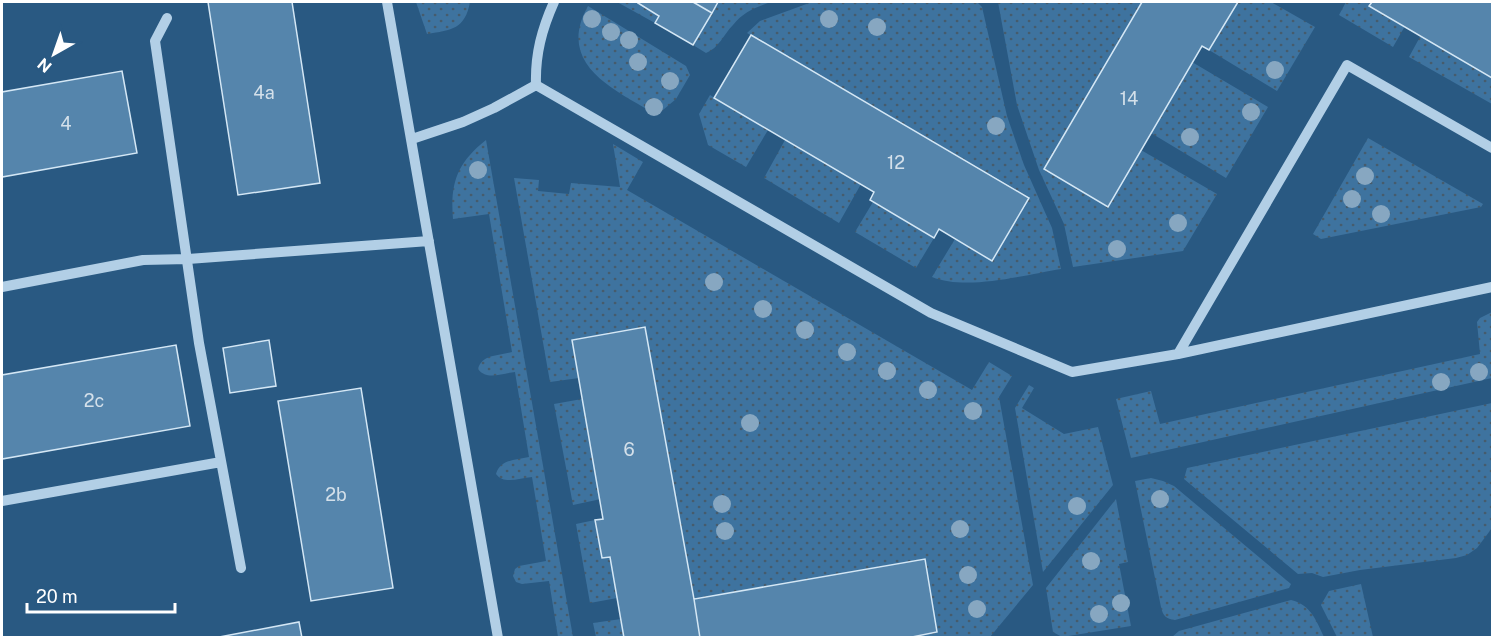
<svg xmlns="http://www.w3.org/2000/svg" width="1494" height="639" font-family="'Public Sans',sans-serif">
<defs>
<pattern id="grass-dots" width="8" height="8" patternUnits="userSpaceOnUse" patternTransform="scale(1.5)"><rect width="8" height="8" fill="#3e739f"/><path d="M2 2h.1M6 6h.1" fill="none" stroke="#465c6d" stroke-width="1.8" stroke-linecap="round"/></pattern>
</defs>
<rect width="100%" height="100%" fill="#295982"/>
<!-- grass -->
<path fill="url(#grass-dots)" d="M416,2H470C465,29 452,30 427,34Z
M617,2H639L638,3L659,16L655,23Z
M718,2H771C756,7 743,12 733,25C723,35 719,48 706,53L693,45Z
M812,2H977L982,7L1007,116L1024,165L1052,228L1061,269C1024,275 967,291 932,277L955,239L992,261L1029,197L747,33L760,21Z
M998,2H1142L1044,169L1108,207L1141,150L1217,194L1183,251L1073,267L1064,224L1039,170L1017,105Z
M1238,2H1271L1315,27L1277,91L1209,50Z
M1346,2H1372L1369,6L1405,26L1393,47L1339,15Z
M588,6L686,66L690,75L676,99L657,115C615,90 555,65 588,6Z
M1421,35L1492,78V104L1409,57Z
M1192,62L1268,107L1226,178L1151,133Z
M710,95L768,130L746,167L708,145L699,114Z
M1368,138L1483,204L1481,207L1321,239L1313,234Z
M486,140L573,637H558L549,581L522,584L516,582L513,576L515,569L519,566L546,561L532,477C519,478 504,485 496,474C500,459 516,460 529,457L515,372C502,373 487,381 478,369C482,354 499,356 512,352L489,214L453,219C450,183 457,163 486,140Z
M785,140L861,184L839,223L764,178Z
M613,144L643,162L627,190L972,390L989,362L1012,376L999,397L1033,585L990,637H907L937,631L924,559L694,599L645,327L572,340L579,378L550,382L514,178L539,180L538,191L569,194L571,183L620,187Z
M873,202L934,238L916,268L855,232Z
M1492,312V378L1131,458L1116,399L1151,391L1160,424L1480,354L1477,322L1480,318Z
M1029,385L1034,388L1022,408L1064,434L1098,427L1113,485L1043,572L1015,408Z
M582,399L601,499L573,505L554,404Z
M1492,403V528L1477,548L1467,555L1456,558L1360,570L1323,577L1312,573L1298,574L1184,479L1187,468Z
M1151,478L1163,481L1174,486L1291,584L1289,588L1175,620C1166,619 1163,616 1161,607L1135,481Z
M1116,499L1128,562L1119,564L1131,626L1062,637L1053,632L1046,588Z
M595,520L602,558L610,557L617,598L590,603L576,524Z
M1361,584L1373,637H1337L1321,605L1329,591Z
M1291,600C1311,605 1316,620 1324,637H1172L1179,631Z
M621,619L624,637H596L593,623Z"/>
<!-- building -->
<path fill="#5585ac" stroke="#d4e7f5" stroke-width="1.5" d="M208,2H292L320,183L238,195Z
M639,2H693L712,13L693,45L655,23L659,16L638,3Z
M693,2H718L712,13Z
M1142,2H1238L1209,50L1202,46L1108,207L1044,169Z
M1372,2H1492V78L1369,6Z
M751,35L1029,198L992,261L939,229L934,238L870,200L874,192L714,98Z
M122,71L137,153L2,177V92Z
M645,327L694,599L700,638H624L610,557L602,558L595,520L603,519L572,340Z
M269,340L276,386L230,393L223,348Z
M176,345L190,426L2,459V375Z
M361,388L393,588L311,601L278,401Z
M925,559L937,632L907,638H700L694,599Z
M299,622L302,638H214Z"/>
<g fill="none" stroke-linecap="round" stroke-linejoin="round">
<!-- minor -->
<path stroke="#b2cfe6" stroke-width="10" d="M387,2L498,638
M167,18L155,41L199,343L241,568
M536,85C535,54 542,29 554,2
M412,139L463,122L494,108L536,85L931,313L1072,372L1178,354L1492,287
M2,287L143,260L188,259L429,241
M1178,354L1347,65L1492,148
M2,501L221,462"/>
</g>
<!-- trees -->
<g fill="#87a7c1">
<circle cx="592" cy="19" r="9"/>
<circle cx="829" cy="19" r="9"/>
<circle cx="877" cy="27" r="9"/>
<circle cx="611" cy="32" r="9"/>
<circle cx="629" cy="40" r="9"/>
<circle cx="638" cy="62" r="9"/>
<circle cx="1275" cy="70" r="9"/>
<circle cx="670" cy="81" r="9"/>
<circle cx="654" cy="107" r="9"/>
<circle cx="1251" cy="112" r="9"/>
<circle cx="996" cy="126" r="9"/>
<circle cx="1190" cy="137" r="9"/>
<circle cx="478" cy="170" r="9"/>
<circle cx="1365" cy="176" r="9"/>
<circle cx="1352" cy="199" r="9"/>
<circle cx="1381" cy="214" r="9"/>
<circle cx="1178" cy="223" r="9"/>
<circle cx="1117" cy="249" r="9"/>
<circle cx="714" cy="282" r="9"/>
<circle cx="763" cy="309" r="9"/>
<circle cx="805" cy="330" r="9"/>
<circle cx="847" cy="352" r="9"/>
<circle cx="887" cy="371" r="9"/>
<circle cx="1479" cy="372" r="9"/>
<circle cx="1441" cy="382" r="9"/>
<circle cx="928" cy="390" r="9"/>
<circle cx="973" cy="411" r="9"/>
<circle cx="750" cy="423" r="9"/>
<circle cx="1160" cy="499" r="9"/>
<circle cx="722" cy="504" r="9"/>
<circle cx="1077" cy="506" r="9"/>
<circle cx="960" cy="529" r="9"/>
<circle cx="725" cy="531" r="9"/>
<circle cx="1091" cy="561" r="9"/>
<circle cx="968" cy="575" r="9"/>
<circle cx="1121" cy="603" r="9"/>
<circle cx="977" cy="609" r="9"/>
<circle cx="1099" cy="614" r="9"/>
</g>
<g text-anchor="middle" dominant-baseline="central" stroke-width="6" stroke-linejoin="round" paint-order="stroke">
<!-- number labels -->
<g font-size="18" fill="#d4e0ea">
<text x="264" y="92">4a</text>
<text x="1129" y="98">14</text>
<text x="66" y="123">4</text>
<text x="896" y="162">12</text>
<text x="94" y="400">2c</text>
<text x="629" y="449">6</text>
<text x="336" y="494">2b</text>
</g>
</g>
<!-- border -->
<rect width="1494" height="639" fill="none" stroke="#ffffff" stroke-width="6"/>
<!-- north arrow -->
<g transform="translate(54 54) rotate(220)" stroke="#295982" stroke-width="4.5" paint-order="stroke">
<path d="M0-4.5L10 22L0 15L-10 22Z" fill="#ffffff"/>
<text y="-9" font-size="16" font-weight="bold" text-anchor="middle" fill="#ffffff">N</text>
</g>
<!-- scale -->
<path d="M27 603v9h148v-9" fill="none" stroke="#ffffff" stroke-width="3"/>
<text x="36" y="603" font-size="18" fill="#ffffff" stroke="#295982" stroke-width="4.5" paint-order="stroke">20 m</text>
</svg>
